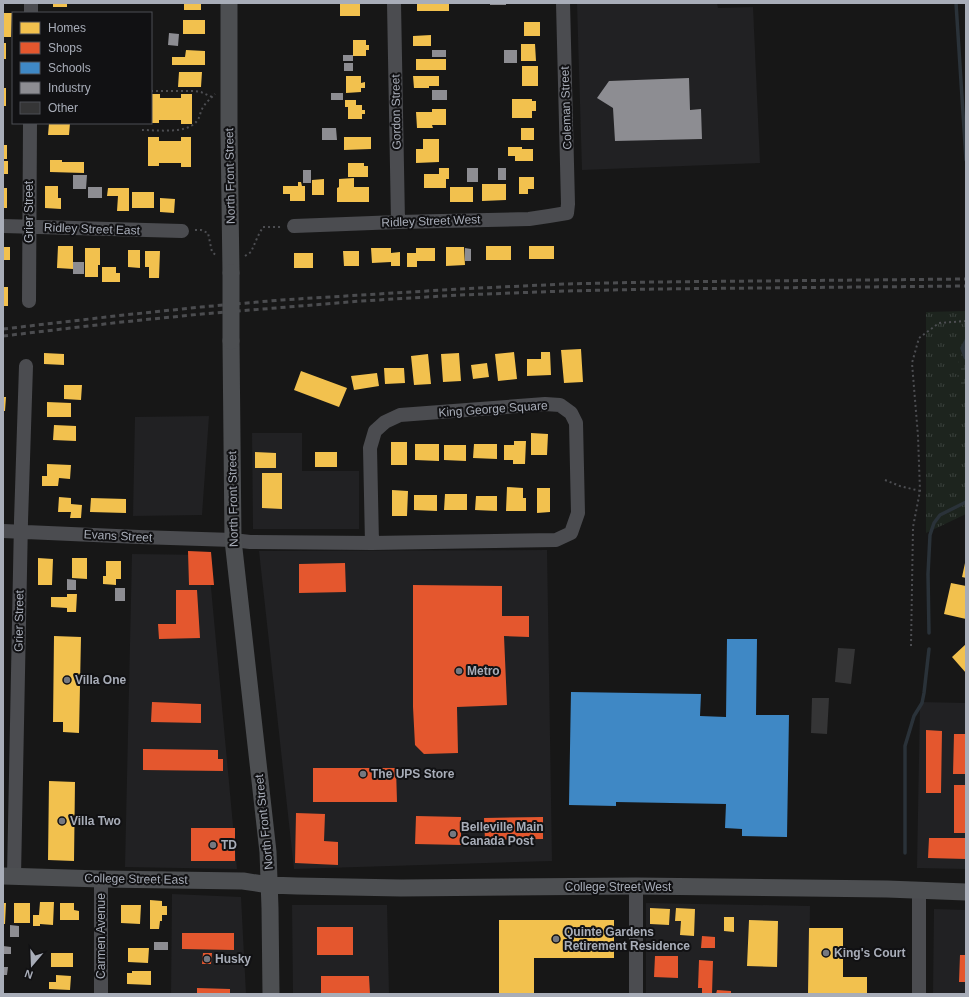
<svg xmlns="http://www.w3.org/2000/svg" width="969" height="997" font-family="Helvetica,sans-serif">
<defs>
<pattern id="grass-tufts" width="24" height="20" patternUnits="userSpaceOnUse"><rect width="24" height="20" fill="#1d241e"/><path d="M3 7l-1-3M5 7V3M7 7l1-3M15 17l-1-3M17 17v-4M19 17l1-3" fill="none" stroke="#3b413d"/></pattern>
<pattern id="wetland-marsh" width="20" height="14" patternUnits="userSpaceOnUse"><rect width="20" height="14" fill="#1d241e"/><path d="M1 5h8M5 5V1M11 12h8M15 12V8" fill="none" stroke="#3b413d"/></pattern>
</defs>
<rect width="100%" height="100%" fill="#171717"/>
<!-- built -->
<path fill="#212123" d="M577,3H717L718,8L753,7L760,163L582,170Z
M209,416L202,515L133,516L135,417Z
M252,433H302V471H359V529H253Z
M547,550L552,861L294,869L259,551Z
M132,554L208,555L237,869L125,867Z
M920,702L966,703V869L917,868Z
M172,894L241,897L246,994H171Z
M646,903L810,906L809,994H646Z
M292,905H387L389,994H293Z
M934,909L966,910V994H933Z"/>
<!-- grass -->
<path fill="url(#grass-tufts)" d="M966,311V514L926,533V312Z"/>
<!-- wetland -->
<path fill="url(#wetland-marsh)" d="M960,348L964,359L966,360V392L957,379Z"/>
<!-- water -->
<path fill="#2a3239" d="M966,337V360L964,359L960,348Z"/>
<!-- homes -->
<path fill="#f2c14e" d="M53,3H67V7H53Z
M184,3H201V10H184Z
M360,3V16H340V4Z
M417,3H449V11H417Z
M3,13H12L11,37H3Z
M183,20H205V34H183Z
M524,22H540V36H524Z
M431,35V46H413V36Z
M353,40H366V45H369V50H366V56H353Z
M3,43H6V59H3Z
M521,44H535L536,61H521Z
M186,50L205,51V65H172V57H185Z
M416,59H446V70H416Z
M522,66H538V86H522Z
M179,72H202L201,87H178Z
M346,76H361V83L365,82V88H361V92L346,93Z
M413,76H439V86H429V88H414Z
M3,88H6V106H3Z
M151,94H160V98H181V94H192V124H181V120H159V123H151Z
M512,99H532V101H536V111H532V118H512Z
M345,100H356V105H362V110H365V114H362V119H348V107H345Z
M432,109H446V125H432L433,128H417L416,112H432Z
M49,123H70L69,135H48Z
M521,128H534V140H521Z
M148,137H159V141H181V137H191V167H181V163H159V166H148Z
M344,137H371V149L344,150Z
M423,139H439V162L416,163V149H423Z
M3,145H7V159H3Z
M508,147H522V149H533V161H515V156H508Z
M50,160H62V162H84V173L50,172Z
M3,161H8V174H3Z
M348,163H364V166H368V177H348Z
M439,168H449V179H446V188H424V174H439Z
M519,177H534V189H528V194H519Z
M354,178V187H369V202H337V188L339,187V179Z
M324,179V195H312V180Z
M298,182H301L302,186H305V201H290V194H283V186H298Z
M482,184H506V200L482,201Z
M45,186H58V198H61V209L45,208Z
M450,187H473V202H450Z
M3,188H7V208H3Z
M108,188H129V211H117L118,196H107Z
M132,192H154V208H132Z
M160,198L175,199L174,213L160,212Z
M58,246H73V269L57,268Z
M486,246H511V260H486Z
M529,246H554V259H529Z
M3,247H10V260H3Z
M446,247H464L465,265L446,266Z
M85,248H100V265H98V277H85Z
M371,248H391V253L400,252V266H391V262L372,263Z
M416,248H435V261H417V267H407V253H416Z
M128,250H140V268L128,267Z
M145,251H160L159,278H149V267H145Z
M343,251H359V266H344Z
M294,253H313V268H294Z
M102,267H116V273H120V282H102Z
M3,287H8V306H3Z
M581,349L583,382L564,383L561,350Z
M514,352L517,379L498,381L495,354Z
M541,352H550L551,375L527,376V359H541Z
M44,353L64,354V365L44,364Z
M459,353L461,381L443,382L441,354Z
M428,354L431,384L414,385L411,356Z
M487,363L489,377L473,379L471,365Z
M384,368H404L405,383L385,384Z
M301,371L347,388L339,407L294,390Z
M377,373L379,386L354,390L351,376Z
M64,385H82L81,400L64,399Z
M3,397H6L5,411H3Z
M47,402L71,403V417H47Z
M54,425L76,426V441L53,440Z
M531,433L548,434L547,455H531Z
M514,441H526L525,464H513V460H504V445H514Z
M391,442H407V465H391Z
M415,444H439V461L415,460Z
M474,444H497V459L473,458Z
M444,445H466V461L444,460Z
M255,452L276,453V468H255Z
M315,452H337V467H315Z
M47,464L71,465L70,479L59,478L58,486H42V476H47Z
M262,473H282V509L262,508Z
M507,487L523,488V498H526V511H506Z
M537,488H550V512L537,513Z
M392,490L408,491L407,516H392Z
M445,494H467V510H444Z
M414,495H437V511L414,510Z
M476,496H497V511L475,510Z
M59,497L71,498V504L82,505L81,518H70L71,512H58Z
M91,498L126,499V513L90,512Z
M38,558L53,559L52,585H38Z
M72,558H87V579L72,578Z
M106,561H121V579H116V585L103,584V576H106Z
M965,563H966V578L962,577Z
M951,583L966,586V619L944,614Z
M67,594H77L76,612H67V608L51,607V597H67Z
M54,636L81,637L79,733L63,732V722H53Z
M966,644V673L952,657Z
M49,781L75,782L74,861L48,860Z
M150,900L162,901V906H167V915H162V921H160L159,929H150Z
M40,902H54L53,925L40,924V926H33V915H39Z
M3,903H6L5,924H3Z
M14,903H30V923H14Z
M60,903H74V910L79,911V920H60Z
M121,905H141L140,924L121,923Z
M650,908L670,909L669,925L650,924Z
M676,908L695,909L694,936L680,935L681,921H675Z
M724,917H734V932L724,931Z
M499,920H614V958H534V994H499Z
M749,920L778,921L777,967L747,966Z
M809,928H843V977H867V994H808Z
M128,948H149L148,963L128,962Z
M51,953H73V967H51Z
M132,971H151V985L127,984V973H132Z
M56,975L71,976L70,990L49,989V982H56Z"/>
<!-- shops -->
<path fill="#e4572e" d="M188,551L211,552L214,585H189Z
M345,563L346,592L299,593V564Z
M413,585L502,586V616H529V637L504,636L507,705L457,707L458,753L424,754L415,745L413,707Z
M176,590H197L200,638L159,639L158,624H176Z
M152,702L201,704V723L151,722Z
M926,730L942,731L941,793H926Z
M954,734H966V774H953Z
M143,749L218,750V759H223V771L143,770Z
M313,768H396L397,802H313Z
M954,785H966V833H954Z
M296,813L325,814L324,841L338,842V865L295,863Z
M416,816L461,817V845L415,844Z
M543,817V839L485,840L484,818Z
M191,828H235V861H191Z
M929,838H966V859L928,858Z
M317,927H353V955H317Z
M182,933H234V950L182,949Z
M702,936L715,937V948H701Z
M203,953H212L211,964H202Z
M960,955H966V982H959Z
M655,956H678V978L654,977Z
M699,960L713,961L712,994H702V988H698Z
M321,976H369L370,994H321Z
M197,988L230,989V994H197Z
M717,990L731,991V994H716Z"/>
<!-- schools -->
<path fill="#3f88c5" d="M727,639H757L756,715H789L787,837L742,836V829L725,828L726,804L616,802V806L569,805L571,692L701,694L700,716L726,717Z"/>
<!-- industry -->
<path fill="#8d8d92" d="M490,3H506V5H490Z
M169,33L179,34L178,46L168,45Z
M432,50H446V57H432Z
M504,50H517V63H504Z
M343,55H353V61H343Z
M344,63H353V71H344Z
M689,78L690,110L701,109L702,139L615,141L613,108L597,98L609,81Z
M432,90H447V100H432Z
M331,93H343V100H331Z
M322,128H336L337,140H322Z
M467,168H478V182H467Z
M498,168H506V180H498Z
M303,170H311V183H303Z
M73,175H87L86,189H73Z
M88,187H102V198H88Z
M465,248L471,249V261H465Z
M73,262H84V274H73Z
M67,579L76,580V590H67Z
M115,588H125V601H115Z
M10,925L19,926V937H10Z
M154,942H168V950H154Z
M3,946L11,947V954H3Z
M3,967H8L7,975H3Z"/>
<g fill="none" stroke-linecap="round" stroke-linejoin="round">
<!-- stream -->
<path stroke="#2a3239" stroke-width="3.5" d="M956,3L966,160
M929,633L928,574L930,535L934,523L940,515L966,502
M905,853V746L914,716L922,703L924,693L929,649"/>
</g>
<!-- building -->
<path fill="#353536" d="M838,648L855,649L851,684L835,682Z
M812,698H829L827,734L811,733Z"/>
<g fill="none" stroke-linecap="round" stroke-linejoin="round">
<!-- path -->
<path stroke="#4d4e52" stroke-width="2" stroke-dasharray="2 3" stroke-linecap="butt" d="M151,91H194L201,92L212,97
M142,130C157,130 186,134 196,122C199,119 200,115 201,111C204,104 210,99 215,94
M195,230H201L208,233L212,252L217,256
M245,256L251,252L258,236L263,227H283
M885,480L900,486L920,491
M911,646L913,527L920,491L918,436L912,363L919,338L939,323L966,321"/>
<!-- minor -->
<path stroke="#4b4c50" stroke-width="14" d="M394,3L398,222
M31,13V3
M3,226L182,231
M294,226L398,222L529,219L549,216L567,213L568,204L563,3
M29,301L30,123
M3,531L139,537L233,540L250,542L372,543L556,540L571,533L578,513L576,423L571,413L560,405L545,404L400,415L385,422L375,431L370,448L372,543
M14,876L21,521L26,366
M101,994V879
M636,994V886
M919,994V890"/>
<!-- major -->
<path stroke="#4d4f52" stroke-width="17" d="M229,3V133L231,273
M231,341L233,540L268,852L270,908L271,994
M3,876L101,879L243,881L269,885L297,886L401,888L636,886L887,889L966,892"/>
<!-- rail -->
<path stroke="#4b4c4f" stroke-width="3" stroke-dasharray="5 4" stroke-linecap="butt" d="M3,329L124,315L201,307L281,300L459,289L565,284L654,282L966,279
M3,336L122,322L202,314L361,301L460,295L566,291L655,289L966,286"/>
<!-- major-bridge -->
<path stroke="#4d4f52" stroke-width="17" d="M231,273V341"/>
</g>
<!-- markers -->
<g fill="#757880" stroke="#111113" stroke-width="1.5">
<circle cx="459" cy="671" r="4"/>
<circle cx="67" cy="680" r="4"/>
<circle cx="363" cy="774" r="4"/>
<circle cx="62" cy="821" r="4"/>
<circle cx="453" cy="834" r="4"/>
<circle cx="213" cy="845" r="4"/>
<circle cx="556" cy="939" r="4"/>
<circle cx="826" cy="953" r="4"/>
<circle cx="207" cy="959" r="4"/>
</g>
<g text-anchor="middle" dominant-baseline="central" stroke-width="4" stroke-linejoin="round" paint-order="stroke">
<!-- street labels -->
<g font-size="12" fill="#a8adb8" stroke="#111113">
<text transform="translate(566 108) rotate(-92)">Coleman Street</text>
<text transform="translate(396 112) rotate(-91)">Gordon Street</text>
<text transform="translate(230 176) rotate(-91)">North Front Street</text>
<text transform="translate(29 212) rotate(-90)">Grier Street</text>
<text transform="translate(431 221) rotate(-2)">Ridley Street West</text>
<text transform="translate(92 229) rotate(2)">Ridley Street East</text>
<text transform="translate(493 409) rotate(-4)">King George Square</text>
<text transform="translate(233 499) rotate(-91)">North Front Street</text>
<text transform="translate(118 536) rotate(3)">Evans Street</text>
<text transform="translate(19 621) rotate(-89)">Grier Street</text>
<text transform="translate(264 822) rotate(-96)">North Front Street</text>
<text transform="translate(136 879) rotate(1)">College Street East</text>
<text x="618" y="887">College Street West</text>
<text transform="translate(101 936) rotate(-90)">Carmen Avenue</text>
</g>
<!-- poi labels -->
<g font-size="12" font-weight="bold" fill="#a8adb8" stroke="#111113" text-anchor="start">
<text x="467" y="671">Metro</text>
<text x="75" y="680">Villa One</text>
<text x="371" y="774">The UPS Store</text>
<text x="70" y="821">Villa Two</text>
<text x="461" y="827">Belleville Main<tspan x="461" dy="14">Canada Post</tspan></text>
<text x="221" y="845">TD</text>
<text x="564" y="932">Quinte Gardens<tspan x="564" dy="14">Retirement Residence</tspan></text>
<text x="834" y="953">King's Court</text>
<text x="215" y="959">Husky</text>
</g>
</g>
<!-- border -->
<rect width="969" height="997" fill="none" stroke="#a8adb8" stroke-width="8"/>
<!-- legend -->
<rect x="12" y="12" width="140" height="112" fill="#111113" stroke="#4d4f55"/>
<rect x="20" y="22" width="20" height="12" fill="#f2c14e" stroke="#4d4f55"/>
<text x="48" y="32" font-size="12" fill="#a8adb8">Homes</text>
<rect x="20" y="42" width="20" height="12" fill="#e4572e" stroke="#4d4f55"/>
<text x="48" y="52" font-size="12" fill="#a8adb8">Shops</text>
<rect x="20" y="62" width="20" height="12" fill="#3f88c5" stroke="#4d4f55"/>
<text x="48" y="72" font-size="12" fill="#a8adb8">Schools</text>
<rect x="20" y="82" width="20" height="12" fill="#8d8d92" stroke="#4d4f55"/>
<text x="48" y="92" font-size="12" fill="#a8adb8">Industry</text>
<rect x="20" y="102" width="20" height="12" fill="#353536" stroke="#4d4f55"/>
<text x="48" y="112" font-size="12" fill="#a8adb8">Other</text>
<!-- north arrow -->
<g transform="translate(32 965) rotate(199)" stroke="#111113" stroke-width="3" paint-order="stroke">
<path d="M0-3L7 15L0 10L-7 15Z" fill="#a8adb8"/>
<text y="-6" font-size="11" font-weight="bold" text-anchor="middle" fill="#a8adb8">N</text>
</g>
</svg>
